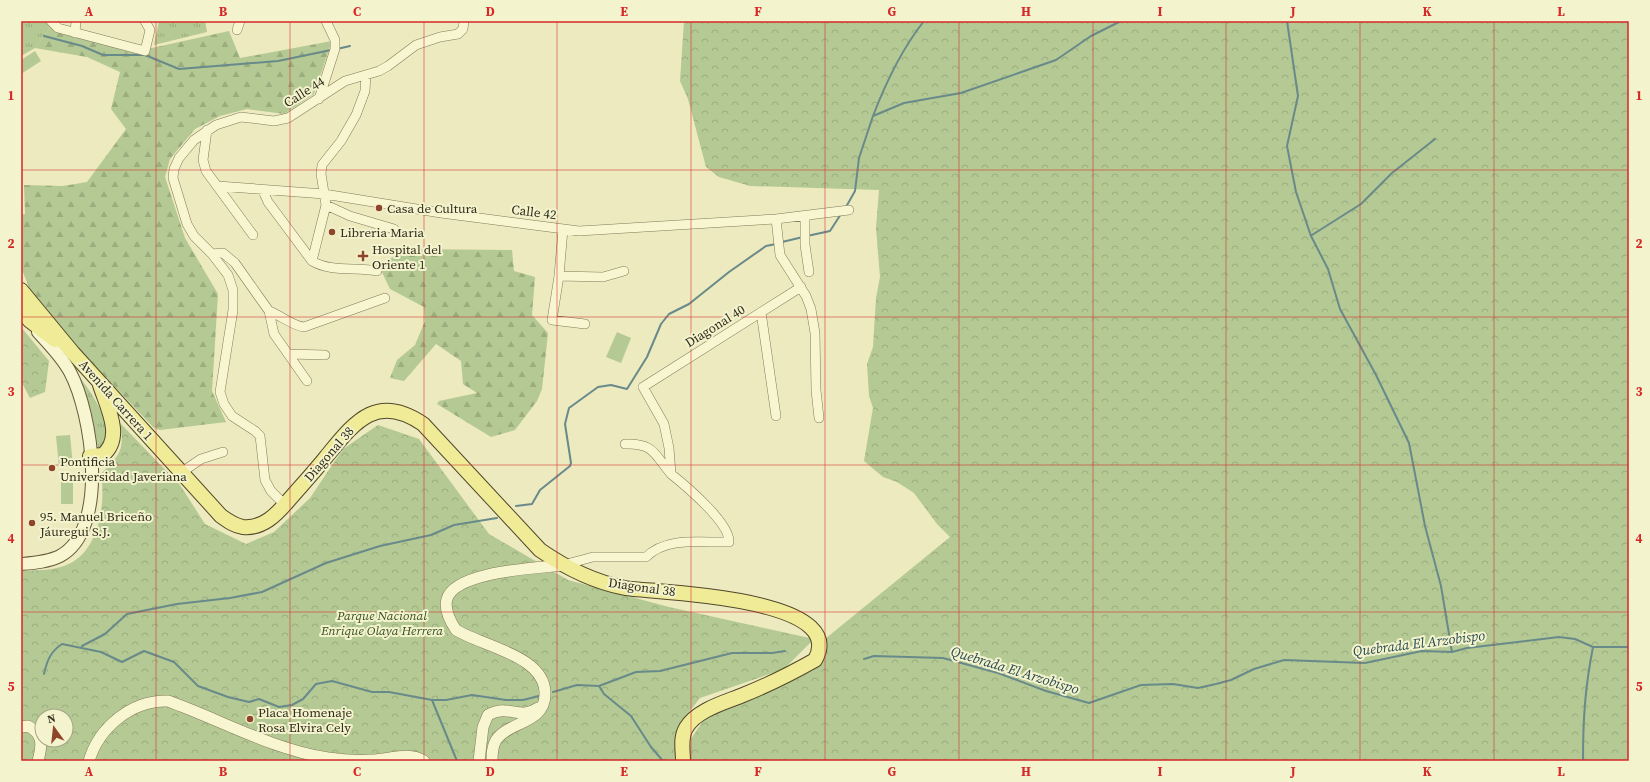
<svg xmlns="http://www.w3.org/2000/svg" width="1650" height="782" font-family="'Source Serif 4',serif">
<defs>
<pattern id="grass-tufts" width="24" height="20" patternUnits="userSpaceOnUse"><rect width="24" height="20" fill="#b4c993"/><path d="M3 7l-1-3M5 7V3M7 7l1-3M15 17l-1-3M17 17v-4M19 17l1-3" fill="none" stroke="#9bad7e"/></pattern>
<pattern id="forest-firs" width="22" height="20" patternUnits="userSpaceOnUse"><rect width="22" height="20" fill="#b4c993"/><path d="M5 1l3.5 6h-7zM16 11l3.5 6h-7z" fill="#9bad7e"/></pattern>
<pattern id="park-crowns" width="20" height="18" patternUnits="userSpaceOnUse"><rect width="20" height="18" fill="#b4c993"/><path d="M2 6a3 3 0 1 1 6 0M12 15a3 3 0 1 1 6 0" fill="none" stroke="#9bad7e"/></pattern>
</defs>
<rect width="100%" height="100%" fill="#eceabe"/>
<!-- grass -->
<path fill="url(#grass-tufts)" d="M23,21H49L51,26L35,48L21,56V25Z
M159,21H205L207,32L154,45Z
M75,372C92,391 101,409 110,433L102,447L98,448L91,411Z"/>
<!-- forest -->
<path fill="url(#forest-firs)" d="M51,26L152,48L229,31L240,58L332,41L314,94L284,114L247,109L220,116L195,129L170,159L165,177L185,238L218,294L212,391L226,422L160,430L154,428L78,348L30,289L21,268V215L25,214L24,185L63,186L87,182L126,129L111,109L120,72L87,57L35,48Z
M405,249L512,250L514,271L535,277L532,315L548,333L542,389L537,401L515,430L491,437L437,404L439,401L477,393L463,384L461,361L436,344L404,381L390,378L397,360L415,345L425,321L424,307L390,289L379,266Z"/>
<!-- park -->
<path fill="url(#park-crowns)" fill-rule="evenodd" d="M684,21H1629V761H689L691,739L706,716L782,686L814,670L824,655L825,639L950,537L937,524L914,493L897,482L883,477L864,461L873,408L869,396L867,364L873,347L876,298L880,277L876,228L879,190L750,186L719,177L706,167L688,99L680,81Z
M21,327L49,361L45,392L30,398L21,381Z
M120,423L180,485L205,524L246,544L274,532L310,498L343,449L378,425L419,439L489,534L568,580L669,607L814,639L784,669L700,698L678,726L680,761H21V571C35,570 50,571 64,566C99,554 106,505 101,474C120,455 125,450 120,423ZM42,716H66V740H42Z"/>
<!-- pitch -->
<path fill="#b4c993" d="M35,51L41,61L21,74V60Z
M617,332L631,338L621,363L606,357Z
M70,435L73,466L59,467L56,436Z
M61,479H73V504H61Z"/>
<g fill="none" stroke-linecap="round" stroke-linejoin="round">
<!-- stream -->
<path stroke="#698a8a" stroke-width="2" d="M1287,21L1298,96L1287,146L1296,192L1311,236L1328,269L1340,309L1376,375L1409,443L1425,526L1441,586L1452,652
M44,36L82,46L103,55H145L179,69L278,61L331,50
M337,49L350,46
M873,116C886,82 901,50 924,21
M846,207L855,191L859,158L873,116L904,103L961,93L1056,60L1091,36L1121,21
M1312,235L1361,204L1392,173L1435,139
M807,236L830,231L841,214
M782,242L803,237
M516,506L532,504L540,490L570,466L571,463L565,424L569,408L598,387L611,385L627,389L647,357L661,324L669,314L689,304L729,272L766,246L776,244
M82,646L105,634L127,614L177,604L230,598L262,592L326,563L380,546L431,535L454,525L497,518
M864,659L874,656L943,658L998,673L1046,691L1089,703L1141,685L1173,684L1198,688L1216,684L1231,680L1254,669L1284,660L1365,663L1422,651L1452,652L1467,648L1559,637L1575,639L1593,647H1629
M44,674C47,661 50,652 62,644L101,652L122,662L144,651L174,662L198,686L228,697L249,702L259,699L279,707L292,705L303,699L316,684L332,681L372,692H389L432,700H446L472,695L506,700H523L539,696
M599,686L604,694L631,716L651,747L663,761
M553,692L577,685L599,686L636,672L660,671L732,653H772L785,651
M432,700L457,761
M1583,761C1583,719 1585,688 1593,647"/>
<!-- minor casing -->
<g stroke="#837a58" stroke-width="10">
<path id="minor" d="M51,21L58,28L145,51L150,30L145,21
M237,30L240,21
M75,33L76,21
M319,99L335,49V40L326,21
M207,130L203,160L206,171L253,235
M218,186L324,194L441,213L579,231L776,219L849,210
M263,191L268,202L312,261C330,272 355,267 377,271
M326,205L350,216L394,229
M805,216V245L809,272
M776,219L780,255L806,296L811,309L815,333L816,390L819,418
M563,229L559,276L552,320L585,324
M212,254L223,253L235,263L259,297L269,311L274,334L307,381
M312,261L326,205L321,174L322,165L341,141L356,115L365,91L366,75
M559,276L603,277L624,271
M269,311C280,315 293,326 304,327L385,298
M761,312L776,416
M289,354L325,355
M625,444C654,443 654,454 671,474
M182,472L201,459L223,452
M285,505L271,491L265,480L260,436L255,431L232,416L224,404L220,392L233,310V290L228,275L212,254L194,236L187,224L173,178L174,169L179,158L194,140L216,125L241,117L274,121L288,118L345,81L379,71L388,66L416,45L440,37L458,34L463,29L464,21
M563,565L593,557H646C667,536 702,543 729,542C730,523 686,486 671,474L669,448L664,424L643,387L801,287"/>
</g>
<!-- tertiary casing -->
<g stroke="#837a58" stroke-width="12">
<path id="tertiary" d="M21,727L28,726C44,734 42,746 38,761
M89,761C99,727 132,700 168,701C221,720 271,749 328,758C342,760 357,761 371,760C389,760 408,751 424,761
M479,761L483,727L488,715C509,703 519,721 538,708
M492,761C492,754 492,747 496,740C509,721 545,724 545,694C546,656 482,646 456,630C450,621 444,609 447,599C455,571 539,568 563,565"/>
</g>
<!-- secondary casing -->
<g stroke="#655b3b" stroke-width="14">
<path id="secondary" d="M21,564C33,563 48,562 60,556C110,529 92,413 70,372C62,357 49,344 38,332"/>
</g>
<!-- primary casing -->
<g stroke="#51472c" stroke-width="16">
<path id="primary" d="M21,290L73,353L221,516C228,521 235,526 243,527C263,529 277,514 288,501C301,486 314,472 326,457C354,423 376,392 423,424L540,550C566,568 594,582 625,588C654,593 851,596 815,660C792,673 768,685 743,695C726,702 696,710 686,728C680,738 683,750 683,761
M21,310L30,321L55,340
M90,456L103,455C124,437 107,407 100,385"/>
</g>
<!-- minor -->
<use href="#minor" stroke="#f7f6d1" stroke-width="9"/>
<!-- tertiary -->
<use href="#tertiary" stroke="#f7f6d1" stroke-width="11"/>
<!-- secondary -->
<use href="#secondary" stroke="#f7f6d1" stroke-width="12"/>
<!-- primary -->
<use href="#primary" stroke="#efeb96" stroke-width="14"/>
</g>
<!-- grid -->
<path fill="none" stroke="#d62828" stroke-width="1" stroke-opacity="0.55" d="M156,21V761M290,21V761M424,21V761M557,21V761M691,21V761M825,21V761M959,21V761M1093,21V761M1226,21V761M1360,21V761M1494,21V761M21,170H1629M21,317H1629M21,465H1629M21,612H1629"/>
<!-- markers -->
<g fill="#90452a" stroke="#f3f3cd" stroke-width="1.5">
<circle cx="379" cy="208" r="4"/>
<circle cx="332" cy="232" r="4"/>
<path d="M361 250h4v4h4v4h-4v4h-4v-4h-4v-4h4z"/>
<circle cx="52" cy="468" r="4"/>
<circle cx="32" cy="523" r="4"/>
<circle cx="250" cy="719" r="4"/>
</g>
<g text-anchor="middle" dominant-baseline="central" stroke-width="4" stroke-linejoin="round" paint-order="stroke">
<!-- street labels -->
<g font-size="13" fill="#332d1c" stroke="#f3f3cd">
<text transform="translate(304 92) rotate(-32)">Calle 44</text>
<text transform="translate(534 212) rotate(7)">Calle 42</text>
<text transform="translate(715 326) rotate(-32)">Diagonal 40</text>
<text transform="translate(116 400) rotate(48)">Avenida Carrera 1</text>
<text transform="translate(329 454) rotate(-49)">Diagonal 38</text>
<text transform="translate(642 587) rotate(8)">Diagonal 38</text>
</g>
<!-- poi labels -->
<g font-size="13" fill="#332d1c" stroke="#f3f3cd" text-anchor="start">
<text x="387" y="208">Casa de Cultura</text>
<text x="340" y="232">Libreria Maria</text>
<text x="372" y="249">Hospital del<tspan x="372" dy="15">Oriente 1</tspan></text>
<text x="60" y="461">Pontificia<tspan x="60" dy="15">Universidad Javeriana</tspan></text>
<text x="40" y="516">95. Manuel Briceño<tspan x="40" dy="15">Jáuregui S.J.</tspan></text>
<text x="258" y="712">Placa Homenaje<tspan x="258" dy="15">Rosa Elvira Cely</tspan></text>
</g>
<!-- park labels -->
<g font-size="13" font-style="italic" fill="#384f23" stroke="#f3f3cd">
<text x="382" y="615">Parque Nacional<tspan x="382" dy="15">Enrique Olaya Herrera</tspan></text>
</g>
<!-- water labels -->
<g font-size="14" font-style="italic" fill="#2b4b53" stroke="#f3f3cd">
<text transform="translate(1419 643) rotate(-7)">Quebrada El Arzobispo</text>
<text transform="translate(1015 670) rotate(17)">Quebrada El Arzobispo</text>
</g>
</g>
<!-- border -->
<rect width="1650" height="782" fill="none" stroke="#f3f3cd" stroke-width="44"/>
<!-- north arrow -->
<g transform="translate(54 728) rotate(345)"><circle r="19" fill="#f3f3cd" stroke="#a6a486"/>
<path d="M0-3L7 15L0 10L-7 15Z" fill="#90452a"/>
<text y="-6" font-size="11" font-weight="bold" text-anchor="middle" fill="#332d1c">N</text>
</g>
<rect x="22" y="22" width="1606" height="738" fill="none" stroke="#d62828" stroke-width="1.5"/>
<g font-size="13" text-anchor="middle" font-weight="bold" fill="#d62828">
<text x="89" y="16">A</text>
<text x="223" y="16">B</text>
<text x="357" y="16">C</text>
<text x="490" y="16">D</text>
<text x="624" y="16">E</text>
<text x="758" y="16">F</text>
<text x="892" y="16">G</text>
<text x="1026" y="16">H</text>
<text x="1160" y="16">I</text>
<text x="1293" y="16">J</text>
<text x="1427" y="16">K</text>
<text x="1561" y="16">L</text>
<text x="11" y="100">1</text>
<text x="1639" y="100">1</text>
<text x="11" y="248">2</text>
<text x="1639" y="248">2</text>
<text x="11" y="396">3</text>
<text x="1639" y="396">3</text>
<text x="11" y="543">4</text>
<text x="1639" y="543">4</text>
<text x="11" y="691">5</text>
<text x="1639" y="691">5</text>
<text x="89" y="776">A</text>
<text x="223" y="776">B</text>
<text x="357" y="776">C</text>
<text x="490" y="776">D</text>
<text x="624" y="776">E</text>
<text x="758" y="776">F</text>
<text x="892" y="776">G</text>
<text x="1026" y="776">H</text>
<text x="1160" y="776">I</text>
<text x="1293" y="776">J</text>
<text x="1427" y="776">K</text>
<text x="1561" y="776">L</text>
</g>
</svg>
